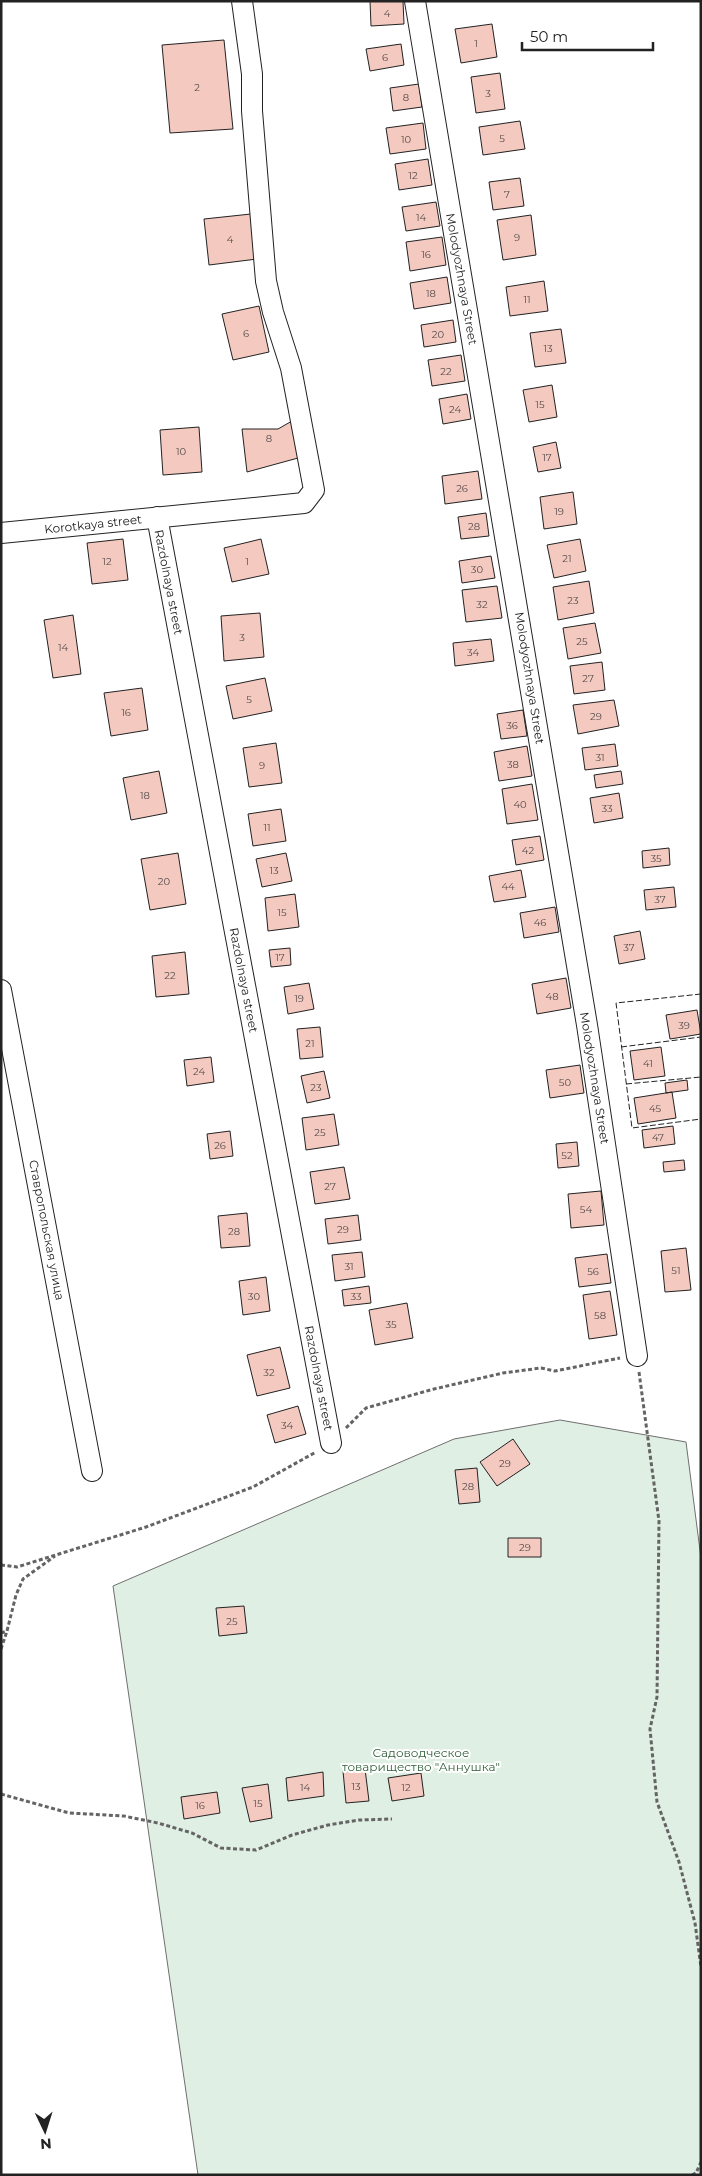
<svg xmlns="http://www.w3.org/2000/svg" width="702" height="2176" font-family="Montserrat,sans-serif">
<rect width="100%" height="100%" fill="#fff"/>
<!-- green -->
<path fill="#e0efe3" stroke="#6f6f6f" d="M560,1420L686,1442L701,1558V2175H198L113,1586L454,1439Z"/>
<!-- building -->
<path fill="#f3c9c0" stroke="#222" d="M370,1H403L404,24L371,26Z
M492,24L497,57L461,63L455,29Z
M224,40L233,129L170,133L162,45Z
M401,44L404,65L370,71L366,49Z
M500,73L505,109L476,113L471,77Z
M419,84L422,107L393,111L390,88Z
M520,121L525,149L483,155L479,127Z
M423,123L426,149L390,154L386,128Z
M428,159L432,185L399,190L395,164Z
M520,178L524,206L493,210L489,182Z
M436,202L440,226L406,231L402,207Z
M251,214L257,259L209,265L204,219Z
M531,215L536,255L503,260L497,220Z
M442,237L446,265L410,271L406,242Z
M447,277L451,303L414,309L410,283Z
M544,281L548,311L510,316L506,287Z
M259,306L269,352L233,360L222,314Z
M453,320L456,342L424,347L421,325Z
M561,329L566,363L535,367L530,333Z
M461,355L465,381L432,386L428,360Z
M552,385L557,417L529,422L523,390Z
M467,394L471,419L443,424L439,399Z
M292,421L298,458L247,472L242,429H278Z
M199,427L202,472L163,475L160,430Z
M556,442L561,468L538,472L533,447Z
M478,471L482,499L445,504L442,476Z
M573,492L577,524L544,529L540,497Z
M486,513L489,536L461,539L458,517Z
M123,539L128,580L92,584L87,543Z
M261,539L269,574L232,582L224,548Z
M580,539L586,571L554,578L547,545Z
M491,556L495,578L462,583L459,561Z
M589,581L594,613L558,620L553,587Z
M497,586L502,618L466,622L462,590Z
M260,613L264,657L224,661L221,616Z
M73,615L81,674L53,678L44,620Z
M595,623L601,653L568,659L563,628Z
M491,639L494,661L455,666L453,643Z
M602,662L605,690L574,694L570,666Z
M265,678L272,711L233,719L226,686Z
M142,688L148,730L111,736L104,693Z
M614,700L619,726L578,734L573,705Z
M523,710L527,736L501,739L497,714Z
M276,743L282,783L249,787L243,748Z
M615,744L618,766L585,770L582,748Z
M527,746L532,776L499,781L494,752Z
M159,771L167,813L131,820L123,778Z
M621,771L623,784L596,788L594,775Z
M532,784L538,820L507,824L502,789Z
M619,793L623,818L594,823L590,798Z
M281,809L286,841L253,846L248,814Z
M540,836L544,860L516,865L512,840Z
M669,848L670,865L643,868L642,851Z
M178,853L186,904L150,910L141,859Z
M286,853L292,881L262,887L256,859Z
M521,870L526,897L494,902L489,876Z
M674,887L676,907L646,910L644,890Z
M295,894L299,927L268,931L265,898Z
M555,907L559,932L524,938L520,913Z
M640,931L645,959L619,964L614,936Z
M290,948L291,965L271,967L269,950Z
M185,952L189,994L156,997L152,956Z
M566,978L571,1008L537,1014L532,984Z
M309,983L314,1009L288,1014L284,987Z
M697,1010L701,1034L670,1039L666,1015Z
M320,1027L323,1057L300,1059L297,1029Z
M661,1047L665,1076L634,1080L630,1051Z
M211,1057L214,1082L187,1086L184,1060Z
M580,1065L584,1093L550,1098L546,1070Z
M324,1071L330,1098L307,1103L301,1076Z
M687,1080L688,1090L666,1093L665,1083Z
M672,1092L676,1118L638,1124L634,1098Z
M334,1114L339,1145L306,1150L302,1118Z
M673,1126L675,1144L644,1148L642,1130Z
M230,1131L233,1156L210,1159L207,1134Z
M577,1142L579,1166L558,1168L556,1144Z
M684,1160L685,1170L664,1172L663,1162Z
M344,1167L350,1199L315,1204L310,1172Z
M601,1191L604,1225L571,1228L568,1194Z
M247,1213L250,1246L221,1248L218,1216Z
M358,1215L361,1240L328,1244L325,1219Z
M686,1248L691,1290L665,1292L661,1251Z
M362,1252L365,1277L335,1281L332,1255Z
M607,1254L611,1283L579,1287L575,1258Z
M266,1277L270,1311L243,1315L239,1281Z
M369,1286L371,1303L344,1306L342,1290Z
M610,1291L617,1335L589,1339L583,1295Z
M407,1303L413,1338L375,1345L369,1310Z
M280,1347L290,1388L257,1396L247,1355Z
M298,1406L306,1434L275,1443L267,1415Z
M513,1439L530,1464L497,1486L480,1462Z
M477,1468L480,1502L459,1504L455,1470Z
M508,1538H541V1557H508Z
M244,1606L247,1633L219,1636L216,1608Z
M365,1769L369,1801L346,1803L343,1771Z
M323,1772L324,1796L288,1801L286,1778Z
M421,1773L424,1796L392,1801L388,1778Z
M268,1784L272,1818L250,1822L242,1788Z
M217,1792L220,1813L184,1819L181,1797Z"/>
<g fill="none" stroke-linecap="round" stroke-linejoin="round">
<!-- minor casing -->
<g stroke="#222" stroke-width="22">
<path id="minor" d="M415,1L587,1025L637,1356
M157,517L331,1443
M1,533L304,503L314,490L291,368L273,312L266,281L252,111V74L242,1
M1,990L92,1471"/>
</g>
<!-- path -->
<path stroke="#646464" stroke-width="3" stroke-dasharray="4 2.5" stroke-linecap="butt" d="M639,1372L659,1521L657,1697L650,1729L657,1802L679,1862L695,1923L701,1967
M346,1428L366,1408L434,1389L503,1373L541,1368L555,1371L620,1358
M1,1565L17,1567L146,1527L253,1487L316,1452
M1,1633L7,1631L16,1595L23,1579L55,1556
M1,1649L7,1631
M1,1794L69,1813L124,1816L158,1823L192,1833L221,1848L256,1850L292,1835L328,1825L359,1820L392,1819
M692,2175L696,2173L701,2162"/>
<!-- minor -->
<use href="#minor" stroke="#fff" stroke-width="20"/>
<!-- fence -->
<path stroke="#222" stroke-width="1" stroke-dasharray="6 2.5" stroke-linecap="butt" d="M701,994L616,1003L632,1128L701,1119
M621,1047L701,1037
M626,1084L701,1077"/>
</g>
<g text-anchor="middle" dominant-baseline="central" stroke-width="4" stroke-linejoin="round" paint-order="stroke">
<!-- number labels -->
<g font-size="10" fill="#564c4a">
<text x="387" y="13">4</text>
<text x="476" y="43">1</text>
<text x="385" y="57">6</text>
<text x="197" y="87">2</text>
<text x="488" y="93">3</text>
<text x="406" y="97">8</text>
<text x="502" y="138">5</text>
<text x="406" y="139">10</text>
<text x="413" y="175">12</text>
<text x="507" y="194">7</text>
<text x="421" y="217">14</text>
<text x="517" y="237">9</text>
<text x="230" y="239">4</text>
<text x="426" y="254">16</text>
<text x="431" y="293">18</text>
<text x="527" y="299">11</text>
<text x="246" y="333">6</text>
<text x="438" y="334">20</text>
<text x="548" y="348">13</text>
<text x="446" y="371">22</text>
<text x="540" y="404">15</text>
<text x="455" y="409">24</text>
<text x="269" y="438">8</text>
<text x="181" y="451">10</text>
<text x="547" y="457">17</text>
<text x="462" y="488">26</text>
<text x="559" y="511">19</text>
<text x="474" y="526">28</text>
<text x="567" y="558">21</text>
<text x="107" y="561">12</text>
<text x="247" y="561">1</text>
<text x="477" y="569">30</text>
<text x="573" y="600">23</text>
<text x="482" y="604">32</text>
<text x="242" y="637">3</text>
<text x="582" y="641">25</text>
<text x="63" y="647">14</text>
<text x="473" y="652">34</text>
<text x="588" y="678">27</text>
<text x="249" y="699">5</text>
<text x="126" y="712">16</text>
<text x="596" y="716">29</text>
<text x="512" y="725">36</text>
<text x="600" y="757">31</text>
<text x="513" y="764">38</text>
<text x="262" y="765">9</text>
<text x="145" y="795">18</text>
<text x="520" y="804">40</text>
<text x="607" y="808">33</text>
<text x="267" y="827">11</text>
<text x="528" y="850">42</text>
<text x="656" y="858">35</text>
<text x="274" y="870">13</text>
<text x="164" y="881">20</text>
<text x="508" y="886">44</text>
<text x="660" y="899">37</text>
<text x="282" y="912">15</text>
<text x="540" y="922">46</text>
<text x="629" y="947">37</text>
<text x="280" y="957">17</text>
<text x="170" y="975">22</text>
<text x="552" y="996">48</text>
<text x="299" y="998">19</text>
<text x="684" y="1025">39</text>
<text x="310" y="1043">21</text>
<text x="648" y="1063">41</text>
<text x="199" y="1071">24</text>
<text x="565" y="1082">50</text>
<text x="316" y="1087">23</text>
<text x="655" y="1108">45</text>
<text x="320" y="1132">25</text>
<text x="658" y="1137">47</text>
<text x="220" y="1145">26</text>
<text x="567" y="1155">52</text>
<text x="330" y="1186">27</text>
<text x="586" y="1209">54</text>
<text x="343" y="1229">29</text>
<text x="234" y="1231">28</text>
<text x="349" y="1266">31</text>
<text x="676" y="1270">51</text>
<text x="593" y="1271">56</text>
<text x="254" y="1296">30</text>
<text x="356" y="1296">33</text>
<text x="600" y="1315">58</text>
<text x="391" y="1324">35</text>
<text x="269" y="1372">32</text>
<text x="287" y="1425">34</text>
<text x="505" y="1463">29</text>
<text x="468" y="1486">28</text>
<text x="525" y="1547">29</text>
<text x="232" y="1621">25</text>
<text x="356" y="1786">13</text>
<text x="305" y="1787">14</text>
<text x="406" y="1787">12</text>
<text x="258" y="1803">15</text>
<text x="200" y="1805">16</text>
</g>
<!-- street labels -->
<g font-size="12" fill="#222" stroke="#fff">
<text transform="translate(462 279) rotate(80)">Molodyozhnaya Street</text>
<text transform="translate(93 524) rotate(-6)">Korotkaya street</text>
<text transform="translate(169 582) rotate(79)">Razdolnaya street</text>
<text transform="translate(530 678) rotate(81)">Molodyozhnaya Street</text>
<text transform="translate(244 980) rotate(79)">Razdolnaya street</text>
<text transform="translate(595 1078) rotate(81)">Molodyozhnaya Street</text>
<text transform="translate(47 1230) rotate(79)">Ставропольская улица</text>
<text transform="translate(319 1378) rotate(79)">Razdolnaya street</text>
</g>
<!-- park labels -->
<g font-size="12" fill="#2f5e38" stroke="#fff">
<text x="421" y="1752">Садоводческое<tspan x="421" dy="14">товарищество "Аннушка"</tspan></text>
</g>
</g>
<!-- border -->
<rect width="702" height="2176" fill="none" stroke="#222222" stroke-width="5"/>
<!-- north arrow -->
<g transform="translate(45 2131) rotate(176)" stroke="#ffffff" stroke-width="4" paint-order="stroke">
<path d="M0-4L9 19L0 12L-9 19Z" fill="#222222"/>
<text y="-8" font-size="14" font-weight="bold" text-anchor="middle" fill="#222222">N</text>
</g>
<!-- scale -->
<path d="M522 42v8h131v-8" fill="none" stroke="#222222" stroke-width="2.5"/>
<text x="530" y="42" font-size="15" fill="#222222" stroke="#ffffff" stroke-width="4" paint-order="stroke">50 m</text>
</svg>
